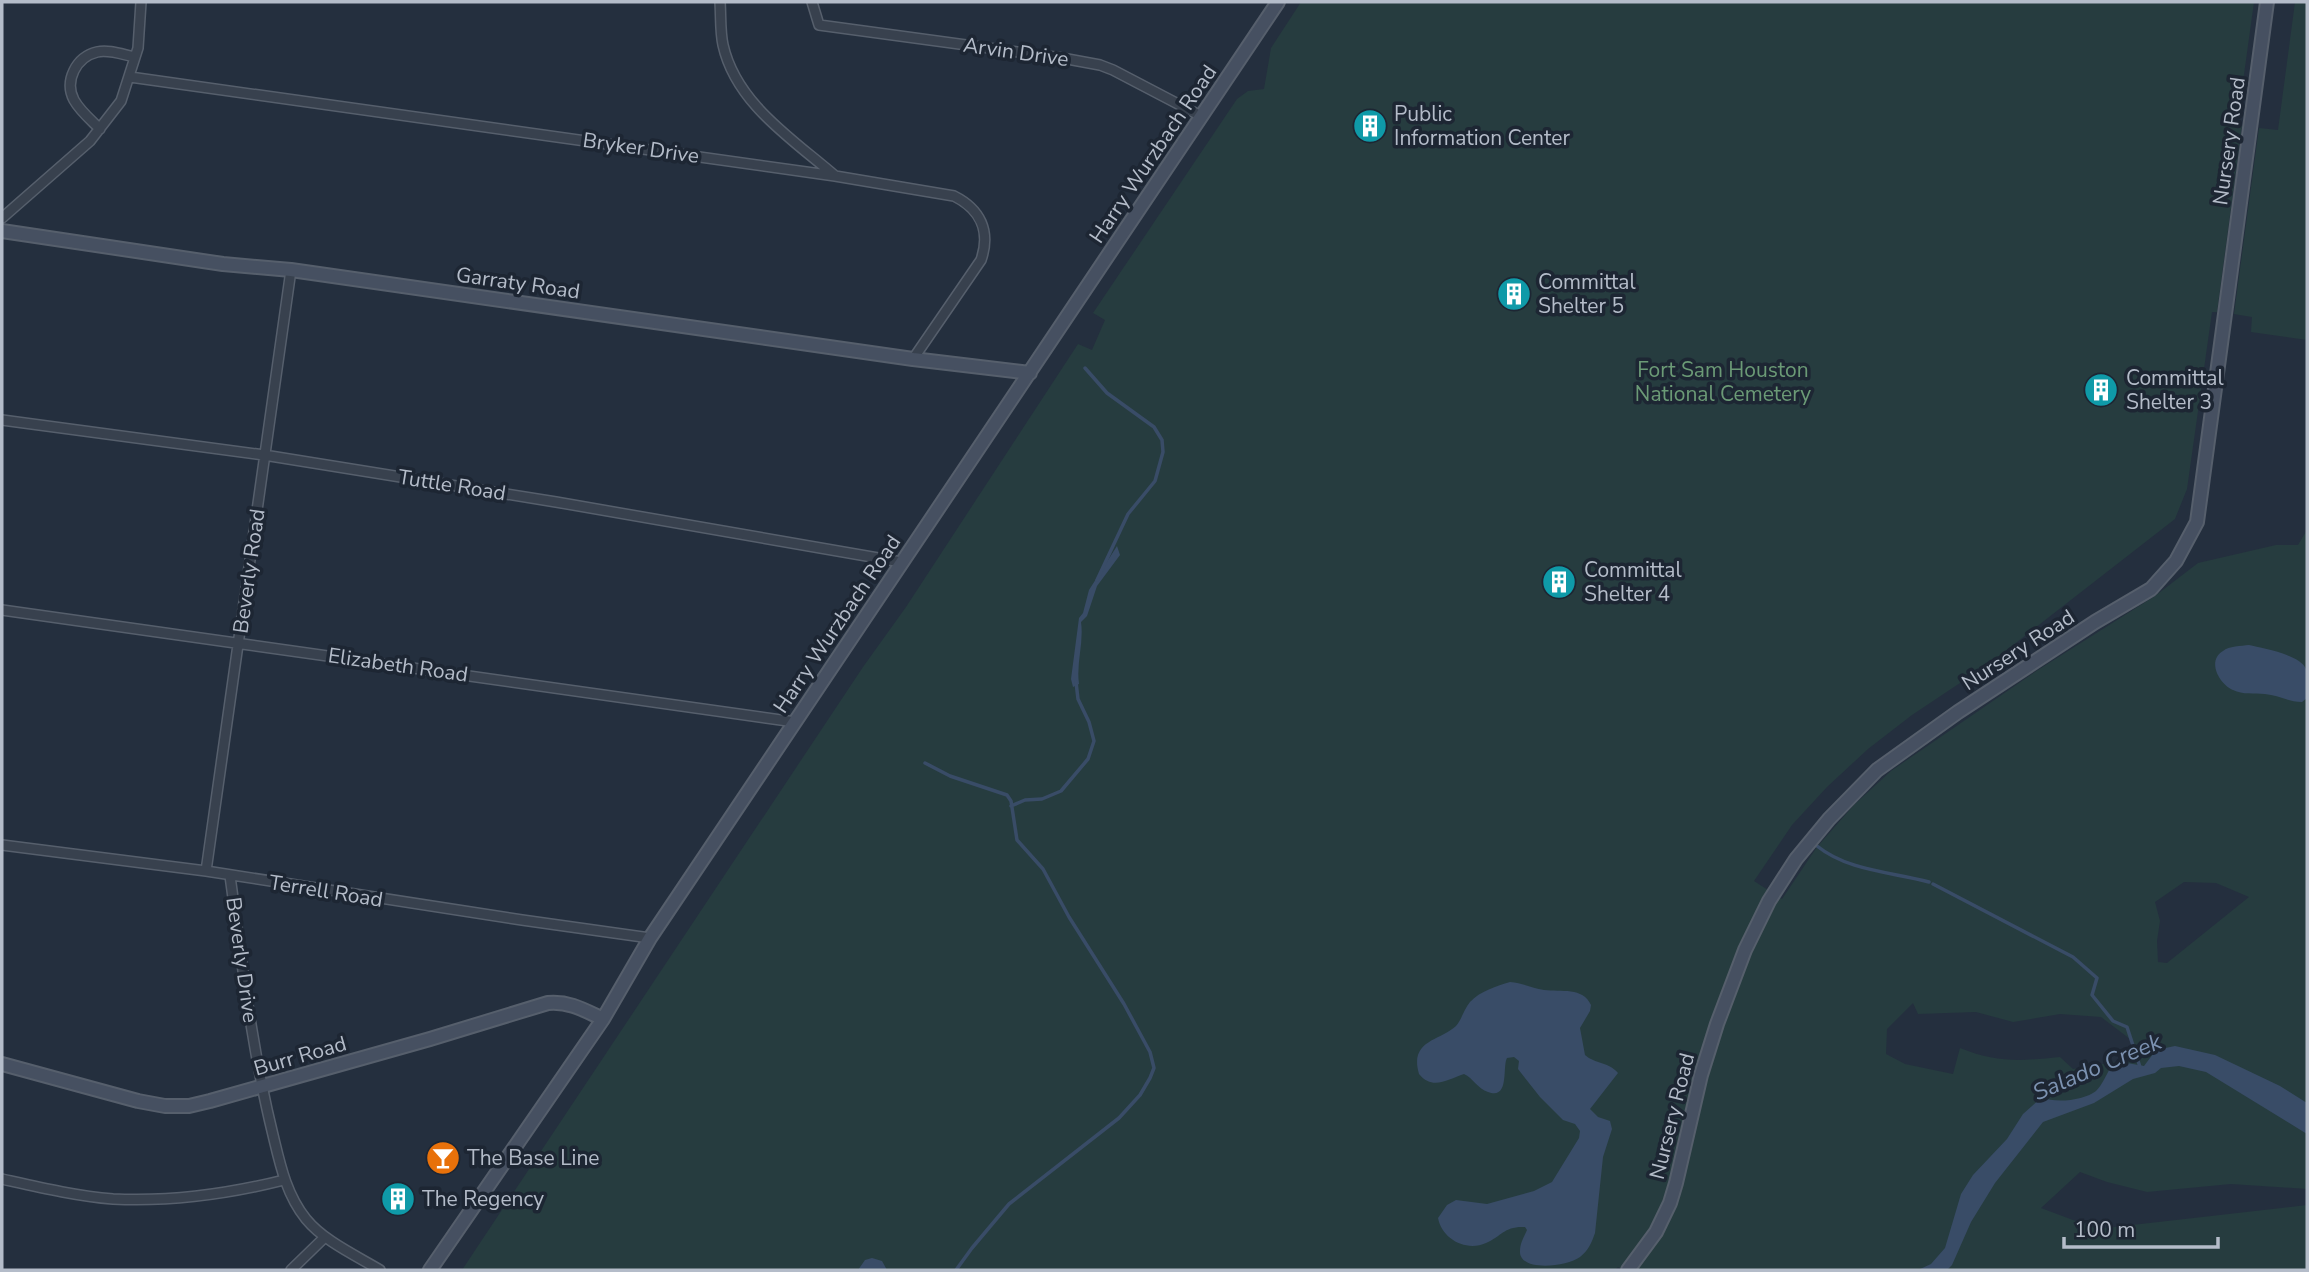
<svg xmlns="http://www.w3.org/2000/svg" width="2309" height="1272" font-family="'Nunito Sans',sans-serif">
<rect width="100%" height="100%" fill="#242f3e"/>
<!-- green -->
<path fill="#263c3f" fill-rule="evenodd" d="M1301,2H2254L2237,125L2242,126L2217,312H2212L2187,489L2175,519L1990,663L1912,715L1868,749L1827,787L1792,825L1754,881L1782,899L1817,847L1854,805L1891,771L2038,670L2155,596L2198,563L2276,545H2298L2307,530V1189L2231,1184L2147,1192L2107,1182L2080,1172L2041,1208L2097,1229L2307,1205V1270H1623L1618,1267L1615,1270H462L863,667L906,607L1078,344L1092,350L1105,320L1093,313L1237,99L1248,91L1264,89L1271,48ZM2184,882L2216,883L2249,897L2167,963L2158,962L2157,941L2160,921L2155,902ZM1913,1003L1918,1014L1976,1012L2013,1022L2060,1014L2101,1017L2130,1039L2134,1052L2133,1059L2073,1069L2060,1057C2021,1061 1997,1063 1960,1048L1953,1074L1905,1064L1886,1054L1887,1029Z
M2295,2H2307V340L2251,332L2252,317L2234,314L2259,128L2278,130Z"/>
<!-- water -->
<path fill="#394c67" d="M1117,546L1120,555L1097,586L1087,616L1081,622C1084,643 1076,663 1079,684L1073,687L1071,679L1079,618L1083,613L1089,590Z
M2249,645C2263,648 2301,655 2306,669C2309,677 2307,689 2307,698L2302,702C2288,702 2278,695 2265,694C2254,693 2243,695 2233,690C2220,685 2206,661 2223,651C2229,646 2241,646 2249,645Z
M1510,982C1523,983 1532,988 1544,990C1561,992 1583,987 1591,1005L1590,1011L1580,1028L1585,1055C1595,1064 1609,1062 1618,1073L1590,1109L1598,1117L1610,1121L1612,1129L1603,1157L1595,1233C1592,1242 1588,1251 1580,1257C1566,1267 1519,1272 1520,1251C1520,1243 1524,1237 1527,1230L1525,1227C1504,1226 1502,1236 1486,1243C1466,1252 1442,1239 1438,1218L1447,1205L1456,1200L1487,1204L1534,1191L1552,1182L1579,1138L1580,1131L1575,1124L1563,1120L1540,1097L1518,1069L1519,1061L1514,1057L1507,1058C1502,1067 1510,1100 1488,1092C1478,1089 1473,1078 1464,1074C1448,1079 1433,1091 1419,1074C1409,1040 1440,1041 1456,1026C1462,1019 1464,1009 1470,1002C1480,991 1497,986 1510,982Z
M2175,1046L2215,1055L2280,1086L2307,1103V1134L2206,1072L2179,1066L2161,1068L2155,1073L2133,1079L2094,1103L2043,1122L1995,1183L1971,1222L1952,1265L1947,1270H1918L1931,1264L1945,1248L1961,1194L1973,1175L2007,1139L2023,1114L2042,1097C2055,1104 2085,1100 2096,1091C2102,1085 2107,1074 2111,1066L2127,1063L2144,1066L2156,1050Z
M872,1258L882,1261L887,1270H858L865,1260Z"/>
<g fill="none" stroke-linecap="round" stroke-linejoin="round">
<!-- stream -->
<path stroke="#394c67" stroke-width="3.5" d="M1085,368L1107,393L1154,427L1162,440L1163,452L1155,481L1128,514L1097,580
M925,763L950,776L1007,795L1011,801L1017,840L1043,869L1069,917L1124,1004L1150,1052L1154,1068L1150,1078L1140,1095L1119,1118L1009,1204L972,1248L956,1270
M1011,806L1025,800L1042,799L1061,791L1088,759L1094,741L1089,722L1078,699L1076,682
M1817,846C1848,871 1892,872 1929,882
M1933,884L2073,957L2097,978L2092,995L2113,1021L2127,1027L2140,1067"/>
<!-- street casing -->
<g stroke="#565f6c" stroke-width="12">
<path id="street" d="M720,2C721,16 720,31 723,45C736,103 791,138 834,175
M812,2L819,25L1062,58L1100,65L1113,70L1201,116
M130,77L835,176L954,196C980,209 991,231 981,260L913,359
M100,129C91,120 80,111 74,100C64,81 76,57 97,52C109,49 124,55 135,57
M2,218L90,141L121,101L138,48L141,2
M2,420L264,455L556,502L901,562
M2,610L795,722
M2,845L206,871L522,920L650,938
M206,871L291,270
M230,876C242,962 252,1050 273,1135C280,1164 286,1194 306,1219C324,1241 355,1255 380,1270
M2,1179C38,1187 76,1196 113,1199C172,1202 228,1194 284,1180
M291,1270L325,1237"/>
</g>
<!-- secondary casing -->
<g stroke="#565f6c" stroke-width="16">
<path id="secondary" d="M2,231L223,264L291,270L913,359L1030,373
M2,1064L138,1101L165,1106H189L210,1101L430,1039L548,1003C569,1001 584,1010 603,1019
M430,1270L603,1019L650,938L1278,2
M1628,1270L1656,1232L1670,1203L1676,1183L1701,1075L1717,1024L1745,950L1769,901L1796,859L1829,819L1877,770L1958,712L2095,622L2151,589L2176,561L2197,522L2267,2"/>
</g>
<!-- street -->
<use href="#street" stroke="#38414e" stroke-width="9"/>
<!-- secondary -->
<use href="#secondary" stroke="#465061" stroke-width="12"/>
</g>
<!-- icons -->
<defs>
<g id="building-disc" transform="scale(1.75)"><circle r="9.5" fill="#0f9aa8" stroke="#1d2633"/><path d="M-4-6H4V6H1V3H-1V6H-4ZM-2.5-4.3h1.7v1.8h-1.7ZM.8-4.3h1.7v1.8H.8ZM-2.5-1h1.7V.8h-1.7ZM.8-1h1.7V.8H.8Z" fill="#fff"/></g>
<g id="bar-disc" transform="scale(1.75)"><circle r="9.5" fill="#e8710a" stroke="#1d2633"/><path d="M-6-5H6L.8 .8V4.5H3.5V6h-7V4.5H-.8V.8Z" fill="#fff"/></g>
</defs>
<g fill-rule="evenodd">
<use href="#building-disc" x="1370" y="126"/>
<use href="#building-disc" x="1514" y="294"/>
<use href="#building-disc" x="2101" y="390"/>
<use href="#building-disc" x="1559" y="582"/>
<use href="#bar-disc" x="443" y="1158"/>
<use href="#building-disc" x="398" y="1199"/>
</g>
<g text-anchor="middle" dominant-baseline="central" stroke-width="7" stroke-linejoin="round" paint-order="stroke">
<!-- street labels -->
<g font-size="21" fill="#b4bcc9" stroke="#1d2633">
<text transform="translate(1016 52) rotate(8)">Arvin Drive</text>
<text transform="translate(2229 141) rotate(-82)">Nursery Road</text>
<text transform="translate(641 148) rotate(8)">Bryker Drive</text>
<text transform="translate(1153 154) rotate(-56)">Harry Wurzbach Road</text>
<text transform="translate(518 283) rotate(8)">Garraty Road</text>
<text transform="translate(452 485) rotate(9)">Tuttle Road</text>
<text transform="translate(249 571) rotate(-82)">Beverly Road</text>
<text transform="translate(837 624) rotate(-56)">Harry Wurzbach Road</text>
<text transform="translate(2018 650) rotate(-33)">Nursery Road</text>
<text transform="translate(398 665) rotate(8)">Elizabeth Road</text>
<text transform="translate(326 891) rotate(9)">Terrell Road</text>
<text transform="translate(242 960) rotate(82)">Beverly Drive</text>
<text transform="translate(300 1056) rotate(-16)">Burr Road</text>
<text transform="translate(1672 1116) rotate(-76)">Nursery Road</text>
</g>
<!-- poi labels -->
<g font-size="21" fill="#b4bcc9" stroke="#1d2633" text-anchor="start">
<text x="1394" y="114">Public<tspan x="1394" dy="24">Information Center</tspan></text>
<text x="1538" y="282">Committal<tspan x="1538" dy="24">Shelter 5</tspan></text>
<text x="2126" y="378">Committal<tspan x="2126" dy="24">Shelter 3</tspan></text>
<text x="1584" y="570">Committal<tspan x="1584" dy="24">Shelter 4</tspan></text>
<text x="467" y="1158">The Base Line</text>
<text x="422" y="1199">The Regency</text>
</g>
<!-- park labels -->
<g font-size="21" fill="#6b9a76" stroke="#1d2633">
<text x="1723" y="370">Fort Sam Houston<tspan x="1723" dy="24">National Cemetery</tspan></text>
</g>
<!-- water labels -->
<g font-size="23" font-style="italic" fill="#7c92b1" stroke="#1d2633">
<text transform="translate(2097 1067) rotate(-23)">Salado Creek</text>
</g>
</g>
<!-- border -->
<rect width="2309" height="1272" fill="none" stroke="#b4bcc9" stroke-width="7"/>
<!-- scale -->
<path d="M2064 1237v10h154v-10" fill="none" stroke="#b4bcc9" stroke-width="3.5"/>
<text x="2074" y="1237" font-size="21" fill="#b4bcc9" stroke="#1d2633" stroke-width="5" paint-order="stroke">100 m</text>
</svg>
